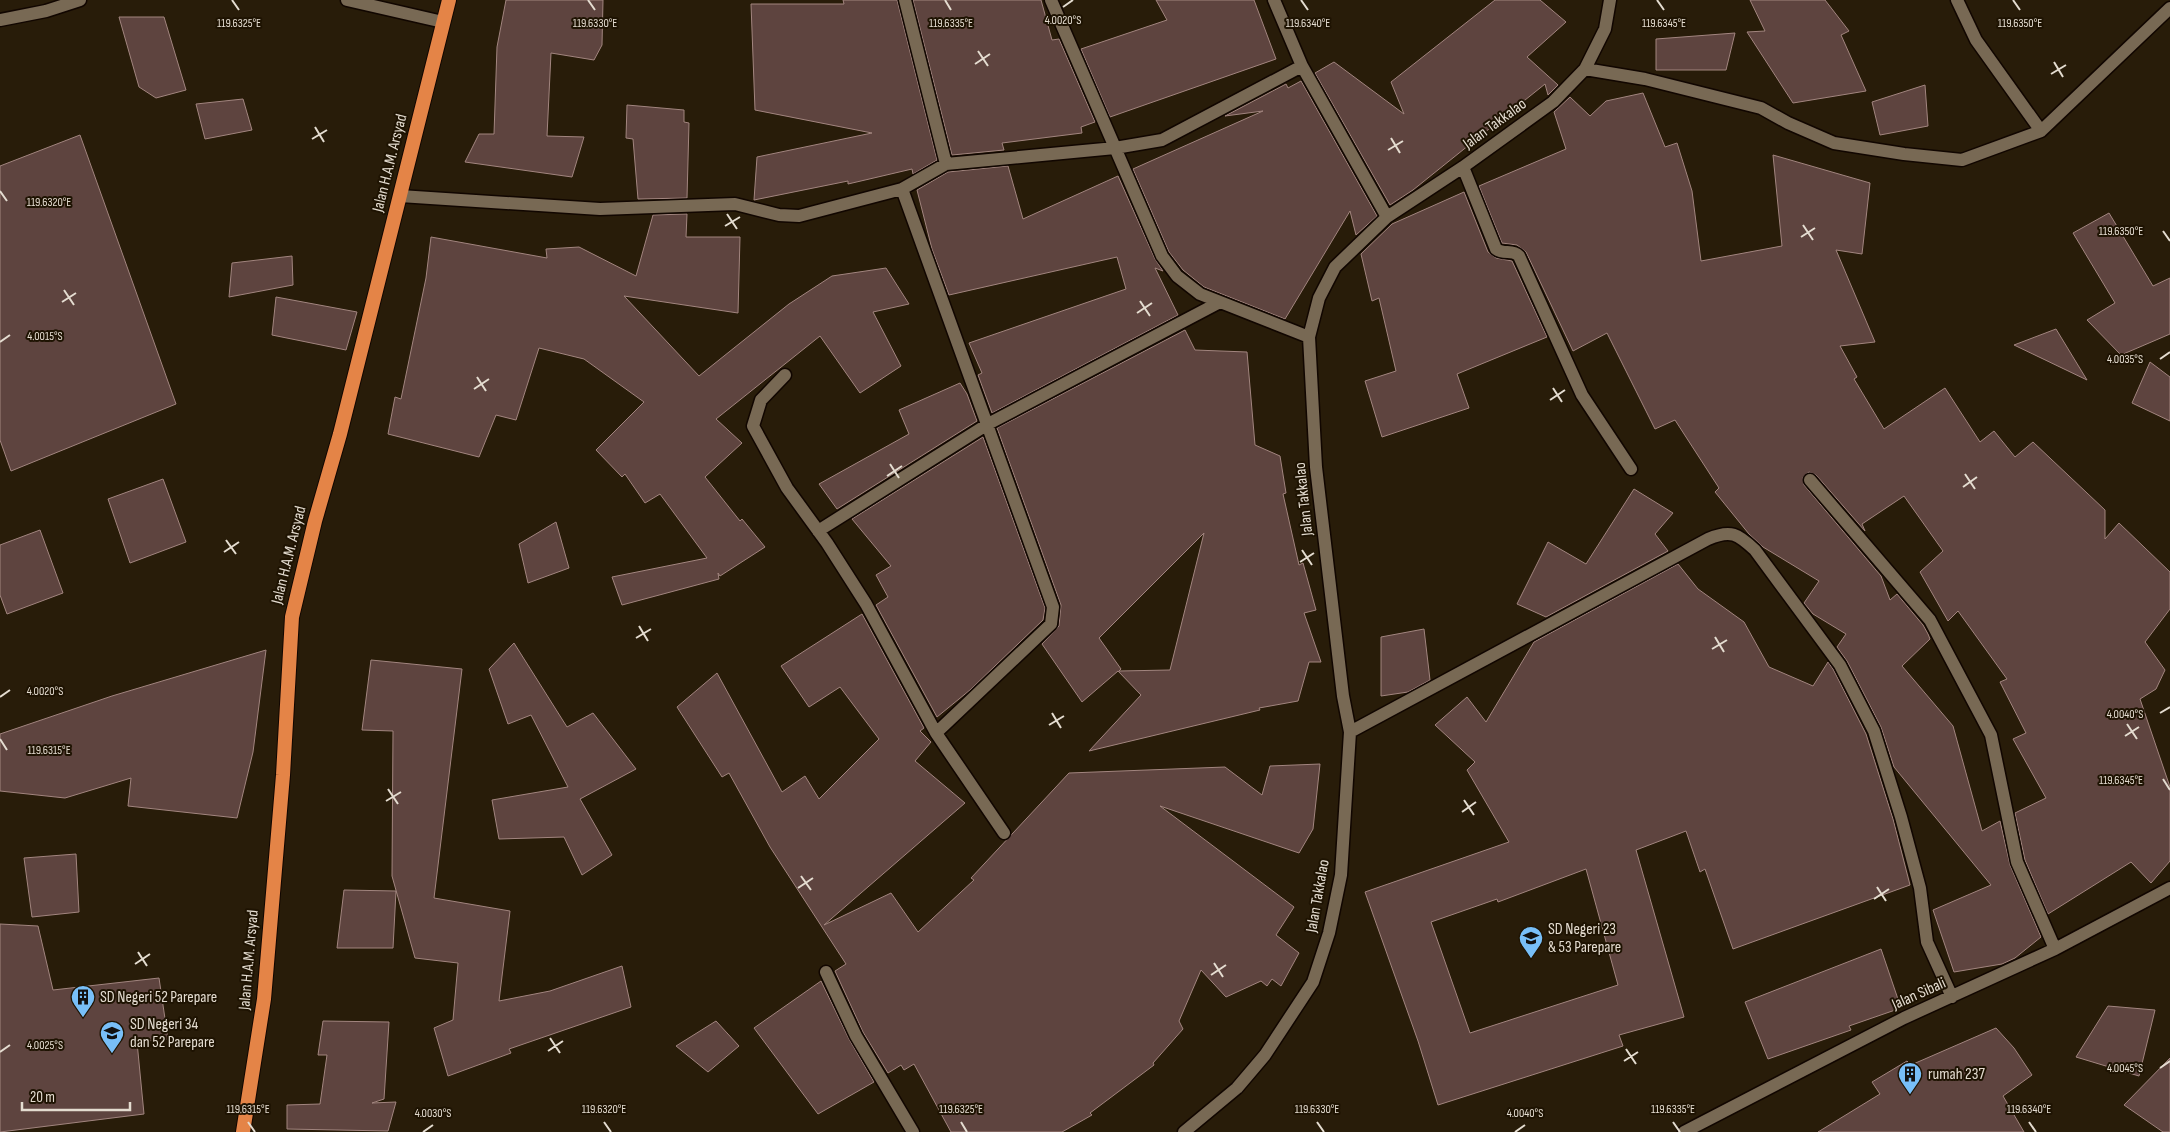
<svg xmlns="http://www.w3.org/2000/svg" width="2170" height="1132" font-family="'Sofia Sans Condensed',sans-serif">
<rect width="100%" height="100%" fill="#281c09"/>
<!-- building -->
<path fill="#5e443f" stroke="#a2857f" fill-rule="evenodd" d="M506,0H603L602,45L594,60L551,53L547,136L584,137L572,177L465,162L479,134H494L497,47Z
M843,0H897L937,160L913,174L912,169L848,184V181L754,200L757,157L872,133L755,110L751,4H844Z
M913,0H1041L1052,40L1059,39L1095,122L1081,127L1082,133L1002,143L1004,150L952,155Z
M1156,0H1254L1276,59L1110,117L1081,49L1167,20Z
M1495,0H1540L1566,22L1527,57L1558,85L1548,95L1545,84L1413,190L1390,205L1315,73L1334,62L1404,114L1391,82Z
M1750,0H1825L1849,31L1841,35L1866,91L1793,103L1747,32L1765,31Z
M119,17H164L186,90L156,98L139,87Z
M1735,33L1726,70H1656V39Z
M1301,81L1377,216L1356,235L1350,211L1285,319L1204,287L1183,270L1169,252L1133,169L1263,111L1225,116L1286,84L1288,88Z
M1925,85L1928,126L1880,135L1872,102Z
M1643,93L1665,147L1677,143L1692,191L1701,261L1782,246L1773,155L1870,183L1862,254L1836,250L1875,342L1840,346L1857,377L1854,379L1884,429L1945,388L1980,442L1994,431L2015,457L2033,442L2105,510V539L2119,523L2170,572V609L2145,642L2165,670L2156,689L2140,699L2170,787V861L2151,883L2131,862L2048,914L2025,860L2015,813L2046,798L2013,739L2026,733L2000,682L2007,679L1958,611L1948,621L1920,572L1943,551L1904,496L1862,524L1865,531L1816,475L1809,472L1803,477L1804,485L1881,576L1890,600L1897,594L1923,625L1928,634L1930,639L1902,666L1953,726L1982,831L2000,821L2010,865L2041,937L2015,958L2002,964L1954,972L1933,910L1991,885L1894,767L1881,727L1847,661L1837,647L1846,634L1813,614L1804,603L1819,581L1763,547L1749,534L1715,492L1719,488L1675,420L1655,429L1607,333L1573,351L1526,252L1517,245L1502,243L1479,186L1566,149L1554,112L1570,97L1590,116L1606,101Z
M243,99L252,130L205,139L196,104Z
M627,105L684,110V122L689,123L687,198L638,199L633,139L626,138Z
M80,135L176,404L11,471L0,440V166Z
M1008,166L1023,219L1118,176L1155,259L1163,271L1155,268L1178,315L992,413L978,375L982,373L969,343L1126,289L1117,257L949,295L932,249L917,190L948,172Z
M1464,192L1488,252L1496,258L1512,261L1547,337L1457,374L1469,408L1382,437L1365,381L1396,371L1379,298L1372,301L1361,254L1392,224Z
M2109,213L2153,286L2170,278V334L2121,355L2087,320L2115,303L2073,233Z
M687,214L686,237H740L738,313L624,296L699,376L789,304L832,276L886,268L909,304L873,312L901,366L860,393L820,336L716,419L742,443L705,477L740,521L742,519L765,547L720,576L718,573L719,579L622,605L612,577L707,558L660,494L645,503L625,474L622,477L596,450L644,402L584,359L539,348L516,420L496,415L479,457L388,434L395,397L401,399L426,278L431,237L547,258L546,249L579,247L636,276L653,215Z
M292,256L293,285L229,297L232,263Z
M276,297L357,312L346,350L272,335Z
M2056,329L2087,380L2014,345Z
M1185,330L1195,350L1247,352L1255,445L1280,456L1286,493L1283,494L1299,565L1303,563L1316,610L1304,613L1321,662H1309L1298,701L1259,708L1260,710L1089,751L1141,695L1118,671L1082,702L1042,644L1059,626L1061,605L997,428ZM1204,533L1170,670L1119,671L1121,669L1099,638Z
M2150,362L2170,377V421L2132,403Z
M960,383L967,394L977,421L837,509L819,484L909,434L899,410Z
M983,437L1045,608L1043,620L970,690L937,717L876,605L888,597L876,575L891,566L852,519Z
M163,479L186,542L130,563L108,499Z
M1634,489L1673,513L1655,534L1668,551L1546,617L1517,604L1548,542L1586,564Z
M556,522L569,568L528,583L519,544Z
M40,530L63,593L7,614L0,595V545Z
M1678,564L1698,589L1744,622L1769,667L1813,686L1828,662L1833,669L1866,734L1893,819L1910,885L1733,949L1705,869L1700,872L1686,831L1636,850L1684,1017L1619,1035L1623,1046L1438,1105L1418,1041L1365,892L1509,842L1467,770L1475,762L1435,725L1467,697L1486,722L1534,642ZM1586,869L1618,985L1470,1033L1431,922L1497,899L1498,902Z
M862,614L924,728L920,731L931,742L915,761L965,803L824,925L891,893L918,932L974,880L971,878L1069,773L1225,767L1262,795L1270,766L1320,764L1313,829L1299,853L1160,806L1294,907L1276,935L1299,953L1281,986L1272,979L1267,986L1261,981L1226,997L1201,970L1179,1021L1183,1029L1153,1063L1154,1065L1090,1113L1092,1115L1062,1132H951L914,1064L904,1070L901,1065L888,1073L863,1032L835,971L846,964L770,847L729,773L722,777L677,707L717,673L782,792L805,776L819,799L879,739L840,687L809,707L781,666Z
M1424,629L1430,680L1408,692L1381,696V637Z
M514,643L567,727L593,713L636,769L580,799L612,855L582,875L564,837L499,839L492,800L568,787L531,715L508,724L489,669Z
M266,650L253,752L237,818L128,806L131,778L65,798L0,791V734L112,696Z
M371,660L462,669L434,898L510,911L499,1001L550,991L622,966L631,1007L509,1049L511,1053L448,1076L434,1028L453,1020L458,963L415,958L392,876L393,731L362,730Z
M76,854L79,912L32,917L24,858Z
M344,890L396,891L393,948H337Z
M0,924L38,926L53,990L159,978L168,1039L137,1042L144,1114L0,1132Z
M1881,949L1901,1008L1849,1026L1851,1030L1768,1059L1745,1002Z
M821,981L849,1039L874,1082L818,1114L754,1028Z
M2108,1006L2155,1010L2139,1076L2076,1057Z
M323,1021L389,1022L384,1099L372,1103L396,1102L388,1131L287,1129V1105L320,1104L327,1055H318Z
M716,1021L739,1046L708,1072L676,1046Z
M1996,1028L2014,1048L2032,1075L2003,1096L2024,1132H1818L1880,1094L1872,1082L1907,1061L1911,1065Z
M2170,1058V1132H2163L2124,1105Z"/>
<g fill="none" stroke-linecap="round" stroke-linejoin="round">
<!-- minor casing -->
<g stroke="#110600" stroke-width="15">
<path id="minor" d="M347,0L443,22
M905,0L946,164
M1051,0L1162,256L1177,276L1200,294L1309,337
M1274,0L1302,66
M1957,0L1976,40L2041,131
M0,20L46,11L80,0
M1585,69L1645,79L1761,108L1788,123L1834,143L1904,154L1962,160L2041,131L2170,8
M1463,167L1496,249C1504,255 1512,249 1519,256L1582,395L1631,469
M902,189L1053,607L1051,624L936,733L1004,833
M400,196L600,209L735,204L779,215L799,216L902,189L946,164L1115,148L1162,140L1302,66L1387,217
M785,375L761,400L753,426L787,488L827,543L866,604L936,733
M1810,480L1930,620L1991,735L2017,862L2055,949
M818,531L988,424L1220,302
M1350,732L1708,539C1731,529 1738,534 1755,550L1840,665L1874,731L1901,817L1920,888L1927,942L1952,997
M826,972L856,1036L913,1132
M1184,1132L1237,1088L1265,1055L1313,982L1329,933L1341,875L1350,732L1343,696L1316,467L1309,337L1319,298L1335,267L1387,217L1463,167L1553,102L1585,69L1605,29L1610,0
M1684,1132L1904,1018L2055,949L2170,888"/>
</g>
<!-- trunk casing -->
<g stroke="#110600" stroke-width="16">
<path id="trunk" d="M243,1132L264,999L283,775L292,617L315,521L340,434L449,0"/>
</g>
<!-- minor -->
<use href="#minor" stroke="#786954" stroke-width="12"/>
<!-- trunk -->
<use href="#trunk" stroke="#e48447" stroke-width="14"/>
</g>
<!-- ticks -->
<path fill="none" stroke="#e4dcd0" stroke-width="2" d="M232,0L239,10M588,0L595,10M945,0L951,10M1301,0L1308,10M1657,0L1664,10M2013,0L2020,10M1063,7L1073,0M978,51L988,66M2054,62L2063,77M975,64L990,54M2051,74L2066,65M315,127L324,142M1391,138L1400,153M312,139L327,130M1388,150L1403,141M0,191L7,201M727,214L737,229M1803,225L1813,240M725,226L740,217M2163,231L2170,241M1801,237L1815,228M64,290L74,305M1140,301L1150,316M62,302L76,293M1137,313L1152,303M0,342L10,335M2160,359L2170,352M477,377L486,391M1553,388L1562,402M474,389L489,379M1550,400L1565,390M890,464L899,478M1965,474L1975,489M887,476L902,466M1963,487L1977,477M226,540L236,554M1302,550L1312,565M224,552L239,542M1300,562L1314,553M639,626L648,641M1715,637L1724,652M636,638L651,629M1712,649L1727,640M0,697L10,690M1052,713L1061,728M2160,713L2170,707M2127,724L2137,739M1049,725L1064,716M2125,736L2139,727M0,739L7,750M2163,779L2170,790M388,789L398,804M1464,800L1474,815M386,801L401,792M1462,812L1476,802M801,876L811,890M1877,887L1886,901M798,888L813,878M1874,899L1889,889M138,952L147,966M1214,963L1223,977M135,964L150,954M1211,975L1226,965M550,1038L560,1053M1626,1049L1636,1064M548,1051L563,1041M0,1052L10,1045M1624,1061L1638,1052M2160,1068L2170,1061M248,1122L255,1132M604,1122L611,1132M961,1122L967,1132M1317,1122L1324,1132M1673,1122L1680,1132M2029,1122L2036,1132M423,1132L433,1125M1515,1132L1525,1125"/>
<!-- icons -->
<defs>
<g id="school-pin" transform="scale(1.25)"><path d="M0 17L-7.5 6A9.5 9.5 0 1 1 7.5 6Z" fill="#78bff8" stroke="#1e1302"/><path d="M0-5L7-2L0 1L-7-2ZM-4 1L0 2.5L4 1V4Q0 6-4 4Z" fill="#111"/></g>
<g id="building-pin" transform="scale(1.25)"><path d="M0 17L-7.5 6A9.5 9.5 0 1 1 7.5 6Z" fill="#78bff8" stroke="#1e1302"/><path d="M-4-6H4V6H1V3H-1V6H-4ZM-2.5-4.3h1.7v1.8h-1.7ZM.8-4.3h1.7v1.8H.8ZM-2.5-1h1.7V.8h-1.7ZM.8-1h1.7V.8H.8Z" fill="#111"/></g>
</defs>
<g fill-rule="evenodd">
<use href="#school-pin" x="1531" y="938"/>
<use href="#building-pin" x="83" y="997"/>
<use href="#school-pin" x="112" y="1033"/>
<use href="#building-pin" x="1910" y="1074"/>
</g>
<g text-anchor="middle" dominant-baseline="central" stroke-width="4" stroke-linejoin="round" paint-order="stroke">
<!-- street labels -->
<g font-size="16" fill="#e4dcd0" stroke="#1e1302">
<text transform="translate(1495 124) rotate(-36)">Jalan Takkalao</text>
<text transform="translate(390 163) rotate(-76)">Jalan H.A.M. Arsyad</text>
<text transform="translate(1304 499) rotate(-96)">Jalan Takkalao</text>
<text transform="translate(289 555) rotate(-76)">Jalan H.A.M. Arsyad</text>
<text transform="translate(1318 896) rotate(-80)">Jalan Takkalao</text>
<text transform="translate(249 960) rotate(-85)">Jalan H.A.M. Arsyad</text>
<text transform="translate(1919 994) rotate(-24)">Jalan Sibali</text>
</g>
<!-- poi labels -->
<g font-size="16" fill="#e4dcd0" stroke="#1e1302" text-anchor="start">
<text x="1548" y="929">SD Negeri 23<tspan x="1548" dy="18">&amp; 53 Parepare</tspan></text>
<text x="100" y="997">SD Negeri 52 Parepare</text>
<text x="130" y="1024">SD Negeri 34<tspan x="130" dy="18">dan 52 Parepare</tspan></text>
<text x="1928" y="1074">rumah 237</text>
</g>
</g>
<g font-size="12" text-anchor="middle" fill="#e4dcd0" stroke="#1e1302" stroke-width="4" stroke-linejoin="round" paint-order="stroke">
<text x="1063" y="24">4.0020°S</text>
<text x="239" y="27">119.6325°E</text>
<text x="595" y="27">119.6330°E</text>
<text x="951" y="27">119.6335°E</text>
<text x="1308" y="27">119.6340°E</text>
<text x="1664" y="27">119.6345°E</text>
<text x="2020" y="27">119.6350°E</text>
<text x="49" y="206">119.6320°E</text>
<text x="2121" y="235">119.6350°E</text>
<text x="45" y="340">4.0015°S</text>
<text x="2125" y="363">4.0035°S</text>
<text x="45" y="695">4.0020°S</text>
<text x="2125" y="718">4.0040°S</text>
<text x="49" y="754">119.6315°E</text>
<text x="2121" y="784">119.6345°E</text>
<text x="45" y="1049">4.0025°S</text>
<text x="2125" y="1072">4.0045°S</text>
<text x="248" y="1113">119.6315°E</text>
<text x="604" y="1113">119.6320°E</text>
<text x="961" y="1113">119.6325°E</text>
<text x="1317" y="1113">119.6330°E</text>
<text x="1673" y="1113">119.6335°E</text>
<text x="2029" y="1113">119.6340°E</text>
<text x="433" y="1117">4.0030°S</text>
<text x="1525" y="1117">4.0040°S</text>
</g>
<!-- scale -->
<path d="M22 1102v8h108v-8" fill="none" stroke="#e4dcd0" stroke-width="2.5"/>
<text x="30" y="1102" font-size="15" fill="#e4dcd0" stroke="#1e1302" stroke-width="4" paint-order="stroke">20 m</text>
</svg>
